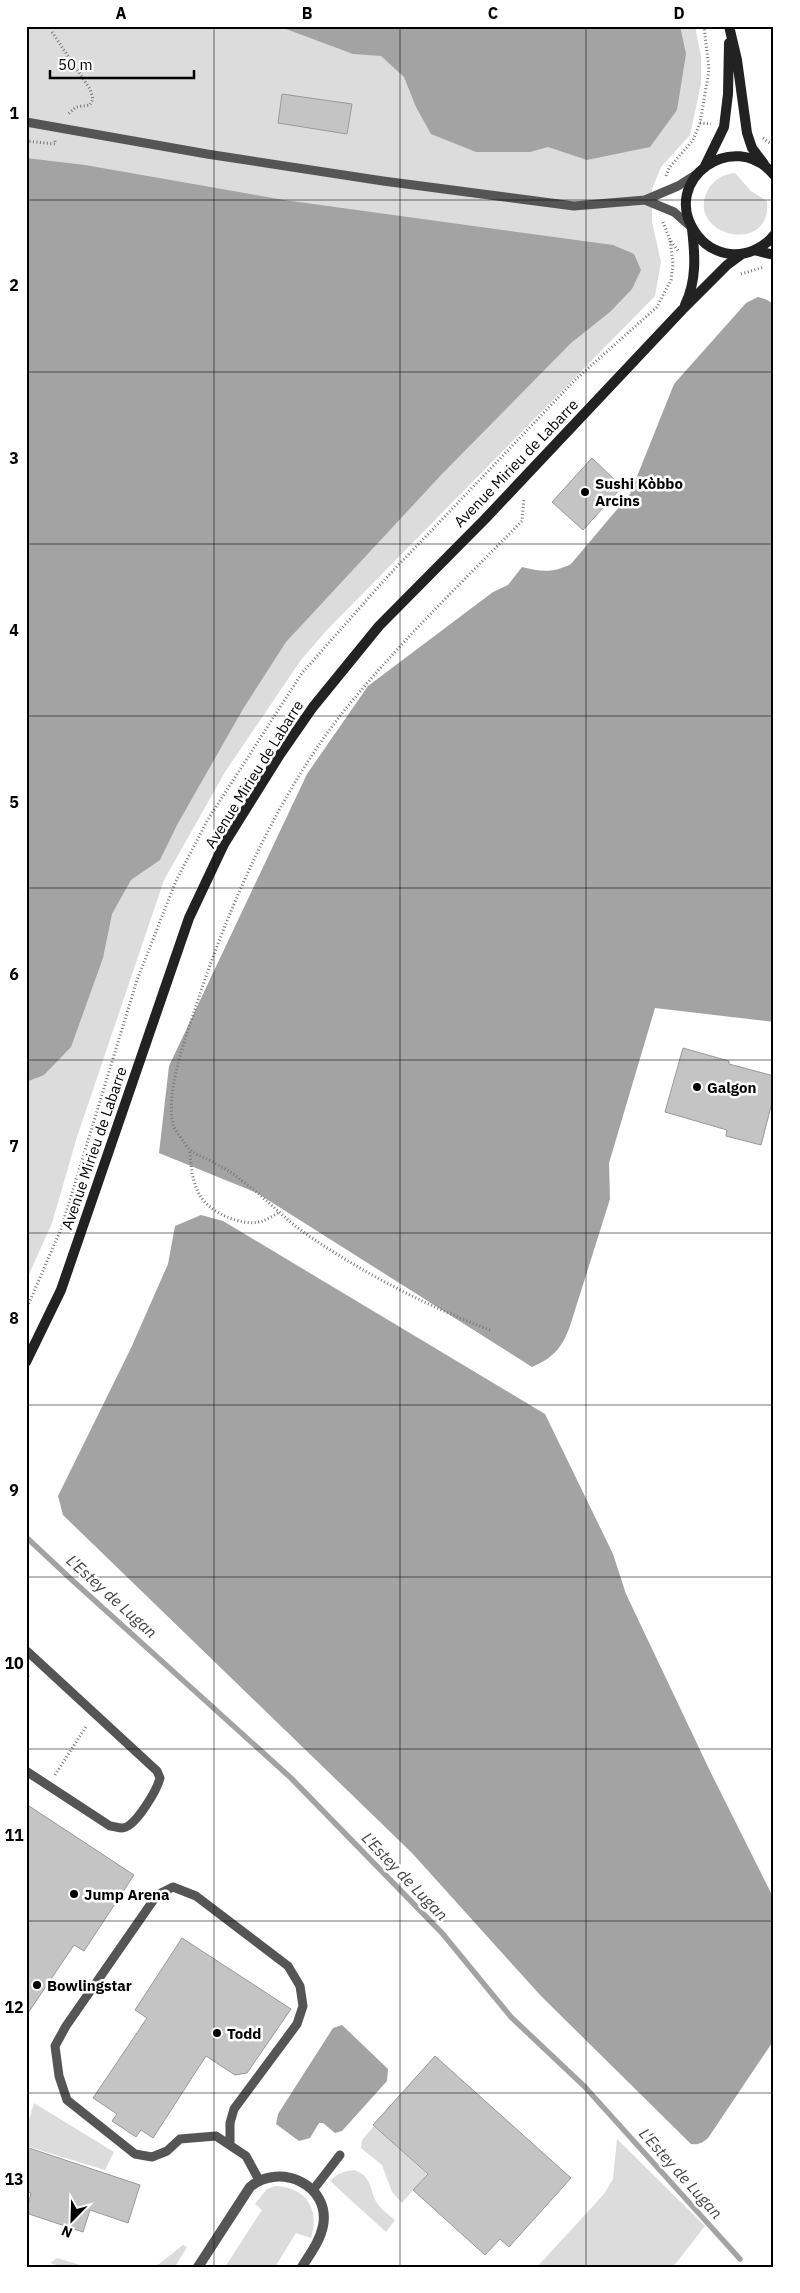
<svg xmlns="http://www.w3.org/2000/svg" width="800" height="2293" font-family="'IBM Plex Sans',sans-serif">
<rect width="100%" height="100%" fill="#fff"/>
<!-- green -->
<path fill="#dcdcdc" d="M26,26H695L701,56V84L690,135L661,167L652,189V222L661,262L655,296L326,631L301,660L225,772L164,880L77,1137L52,1223L26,1281Z
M735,173L751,191L767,201C773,258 681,235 709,188C715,179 724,174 735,173Z
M34,2103L114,2152L105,2170L26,2146V2129Z
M374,2126L427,2174L402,2203L392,2192L382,2165L361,2148L362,2140Z
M617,2139L705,2226L673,2267H537L604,2194L613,2179Z
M355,2170C374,2179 368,2188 377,2203C381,2209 389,2215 395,2220L386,2232L330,2181C338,2173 344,2171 355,2170Z
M275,2186C306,2187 320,2209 311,2238L296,2233L275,2267H225L262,2210L255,2204L267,2189Z
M183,2245L187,2247L175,2267H150L159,2264Z
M57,2258L87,2267H63L50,2263Z"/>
<!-- water -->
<path fill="#a3a3a3" d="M278,26H680L686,54L677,110L650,147L587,160L548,147L530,152H476L431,134L416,107L404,77L381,56L353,54Z
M26,158L85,165L284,200L613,245L634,254L641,270L632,289L610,312L571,343L442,474L286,642L243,709L177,825L160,860L131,880L112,914L103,958L71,1047L44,1075L26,1082Z
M758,297L765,299L774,304V1022L655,1008L609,1163L610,1199L570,1326C562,1348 553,1358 532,1367L257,1193L159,1153L169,1066L307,774L368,686L493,592L508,585L522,567C541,572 553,573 571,564L630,494L674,384L746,303Z
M201,1215L223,1221L545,1414L613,1554L626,1594L710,1771L774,1899V2040L708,2138C702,2143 699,2145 691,2144L541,1996L412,1853L63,1515L58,1496L131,1348L168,1264L175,1226Z
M342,2025L388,2069L387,2081L342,2131L335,2133L323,2123H319L310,2138L299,2141L276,2124L278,2114L333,2028Z"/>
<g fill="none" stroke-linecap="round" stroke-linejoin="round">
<!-- stream -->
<path stroke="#a3a3a3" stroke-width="5.5" d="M26,1537L72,1580L291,1778L442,1933L511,2017L585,2087L740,2259"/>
</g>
<!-- building -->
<path fill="#c4c4c4" stroke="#999" d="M282,94L352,104L347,134L278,123Z
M592,458L622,487L583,530L552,502Z
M683,1048L729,1061V1064L774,1076V1095L761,1145L726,1136L727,1130L665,1112Z
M26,1804L134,1875L84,1951L74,1945L26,2016Z
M182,1938L291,2009L247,2073L235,2075L206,2056L153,2138L141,2130L136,2137L112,2121L117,2114L93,2098L147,2018L135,2010Z
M435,2056L571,2178L509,2247L500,2239L485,2255L413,2190L428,2174L373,2125Z
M26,2147L140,2185L128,2223L90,2210L83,2232L26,2213L31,2193L26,2191Z"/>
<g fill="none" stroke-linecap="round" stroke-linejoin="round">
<!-- path -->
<path stroke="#777" stroke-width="3" stroke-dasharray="1 2.5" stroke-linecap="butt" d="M52,32L90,89L93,99L90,105L76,107L67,115
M700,123L711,124
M763,138L774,146
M26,141L55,144V140
M666,176L669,168L693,140L700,123L709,70L704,26
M663,222L670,240L679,252
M741,274L764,267
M190,1152C191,1166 192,1181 199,1194C208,1212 243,1228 263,1221C268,1219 274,1215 280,1212
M26,1310L61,1229L137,980L176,881L207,821L302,673L388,576L575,380L657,307L671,280L673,264L670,240
M490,1330C427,1306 365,1274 309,1236C285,1220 265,1197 241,1180C234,1174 226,1169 218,1165C197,1152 194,1159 180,1136C179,1136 174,1128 174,1127C164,1096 185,1040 195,1009C228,907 280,789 348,706C402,640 463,581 522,521L524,498
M26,1679L30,1673
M55,1775L87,1725"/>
<!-- lane -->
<path stroke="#555" stroke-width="9" d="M26,122L207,154L383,181L574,206L645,200L678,186L697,174
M645,200L674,212L691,227
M26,1654L28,1652L157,1771L160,1778C157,1790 135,1828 122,1828C118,1828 113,1826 110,1826L26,1771
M230,2145V2123L234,2109L297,2024L303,2006L300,1986L288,1966L196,1896L173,1887L157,1895L66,2026L55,2046L59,2076L67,2100L135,2154L152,2157L167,2151L180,2139L216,2136L246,2156L259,2180
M313,2190L340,2155"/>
<!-- street -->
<path stroke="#555" stroke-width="10" d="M198,2267L250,2187C280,2162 331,2185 323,2226C320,2241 310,2254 302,2267"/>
<!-- secondary -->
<path stroke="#222" stroke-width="10" d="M729,26L737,60L747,133L752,148L764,164
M705,166L724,127L728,94L729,43
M774,175C734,127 660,180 695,232C703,244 715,252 730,254C746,256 764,248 774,235
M754,250L774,255
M685,305C697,280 695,255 692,229
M26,1362L61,1290L189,918L224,844L279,756L313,707L379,626L485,519L682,310L727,265L742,254"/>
</g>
<!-- grid -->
<path fill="none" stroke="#000" stroke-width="1" stroke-opacity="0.55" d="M214,26V2267M400,26V2267M586,26V2267M26,200H774M26,372H774M26,544H774M26,716H774M26,888H774M26,1060H774M26,1233H774M26,1405H774M26,1577H774M26,1749H774M26,1921H774M26,2093H774"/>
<!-- markers -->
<g fill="#000" stroke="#fff" stroke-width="2">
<circle cx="585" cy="492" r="5"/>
<circle cx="697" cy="1087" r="5"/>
<circle cx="74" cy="1894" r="5"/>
<circle cx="37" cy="1985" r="5"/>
<circle cx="217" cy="2033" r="5"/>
</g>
<g text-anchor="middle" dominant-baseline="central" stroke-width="5" stroke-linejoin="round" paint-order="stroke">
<!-- street labels -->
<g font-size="15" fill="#000" stroke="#fff">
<text transform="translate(516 463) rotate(-46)">Avenue Mirieu de Labarre</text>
<text transform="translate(254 774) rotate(-58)">Avenue Mirieu de Labarre</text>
<text transform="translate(94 1148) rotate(-71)">Avenue Mirieu de Labarre</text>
</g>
<!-- poi labels -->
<g font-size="15" font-weight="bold" fill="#000" stroke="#fff" text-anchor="start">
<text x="595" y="483">Sushi Kòbbo<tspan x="595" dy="17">Arcins</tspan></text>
<text x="707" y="1087">Galgon</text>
<text x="84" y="1894">Jump Arena</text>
<text x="47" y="1985">Bowlingstar</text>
<text x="227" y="2033">Todd</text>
</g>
<!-- water labels -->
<g font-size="16" font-style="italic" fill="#444" stroke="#fff">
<text transform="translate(112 1596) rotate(42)">L'Estey de Lugan</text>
<text transform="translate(405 1876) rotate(46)">L'Estey de Lugan</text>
<text transform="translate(681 2173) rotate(48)">L'Estey de Lugan</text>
</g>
</g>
<!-- border -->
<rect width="800" height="2293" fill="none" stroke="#ffffff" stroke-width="55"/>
<!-- north arrow -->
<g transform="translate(72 2220) rotate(203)" stroke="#ffffff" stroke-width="4" paint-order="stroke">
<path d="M0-4L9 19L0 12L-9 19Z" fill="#000000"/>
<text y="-8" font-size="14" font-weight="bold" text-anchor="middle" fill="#000000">N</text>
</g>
<!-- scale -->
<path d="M50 70v8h144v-8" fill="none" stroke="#000000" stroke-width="2.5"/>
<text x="58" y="70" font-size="15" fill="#000000" stroke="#ffffff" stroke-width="4" paint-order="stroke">50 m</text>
<rect x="28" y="28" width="744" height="2238" fill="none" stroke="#000" stroke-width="2"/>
<g font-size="16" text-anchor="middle" font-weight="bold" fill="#000">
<text x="121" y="19">A</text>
<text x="307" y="19">B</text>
<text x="493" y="19">C</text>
<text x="679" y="19">D</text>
<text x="14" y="119">1</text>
<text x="14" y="291">2</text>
<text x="14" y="464">3</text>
<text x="14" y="636">4</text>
<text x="14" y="808">5</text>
<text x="14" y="980">6</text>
<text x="14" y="1152">7</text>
<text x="14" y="1324">8</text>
<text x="14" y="1496">9</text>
<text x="14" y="1669">10</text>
<text x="14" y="1841">11</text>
<text x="14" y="2013">12</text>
<text x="14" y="2185">13</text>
</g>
</svg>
